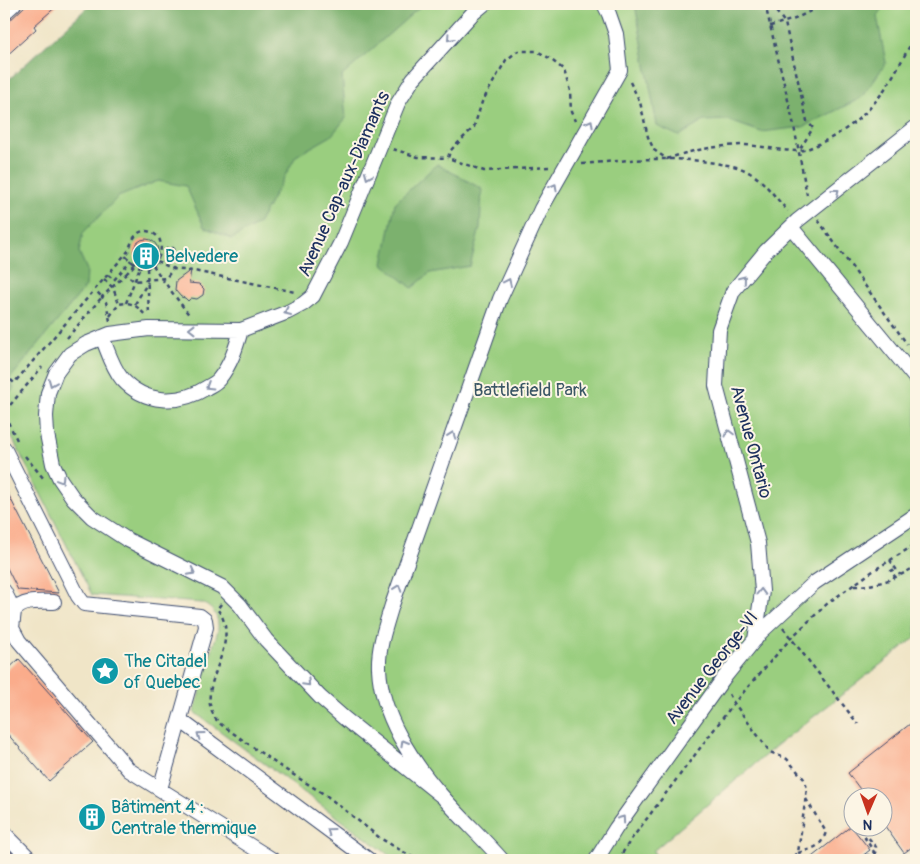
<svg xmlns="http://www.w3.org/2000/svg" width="920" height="864" font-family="Pangolin,sans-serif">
<rect width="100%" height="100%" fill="#fcf5e5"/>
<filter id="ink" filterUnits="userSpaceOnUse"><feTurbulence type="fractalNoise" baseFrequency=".02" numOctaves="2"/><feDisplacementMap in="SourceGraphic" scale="10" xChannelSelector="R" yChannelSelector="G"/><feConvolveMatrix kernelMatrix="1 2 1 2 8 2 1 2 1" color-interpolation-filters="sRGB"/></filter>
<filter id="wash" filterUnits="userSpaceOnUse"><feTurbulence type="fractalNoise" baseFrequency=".0096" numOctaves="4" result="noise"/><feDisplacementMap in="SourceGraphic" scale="20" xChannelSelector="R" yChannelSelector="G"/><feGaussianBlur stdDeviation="1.12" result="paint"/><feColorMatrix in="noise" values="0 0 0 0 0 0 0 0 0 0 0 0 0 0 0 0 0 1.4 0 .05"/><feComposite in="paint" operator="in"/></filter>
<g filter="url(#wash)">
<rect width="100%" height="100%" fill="#f0e5c7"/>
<!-- green -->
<path fill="#9ace7f" stroke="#5a7e6e" d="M282,4H916V637L776,746L653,851L659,860H396L194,712L218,630C219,616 214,609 202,603L92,595L4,422V276Z"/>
<!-- forest -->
<path fill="#7bb16e" stroke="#4b7066" d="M91,4H423L342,76L346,118L331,136L296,156L258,224L232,239L204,227L186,186L158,181L118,197L83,233L79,252L87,270L86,286L9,380L14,388L4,402V84Z
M635,4H885L877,16L886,63L861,98L803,127L761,132L727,120L704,121L679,136L657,126Z
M437,164L482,189L480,228L470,266L430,273L412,288L383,264L395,203Z"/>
<g id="blocks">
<!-- building -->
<path fill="#faac8b" d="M27,4H59L34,26L36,29L4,58V26Z
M134 251a12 12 0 1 1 24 0a12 12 0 1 1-24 0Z
M191,270L189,283L199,284L204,289L203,295L197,299L191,298L188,301L185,298L181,297L175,290L176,281Z
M4,486L59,593L18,590L4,562Z
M19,659L93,742L49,781L4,730V673Z
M910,724L916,734V844L904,853L882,822V796H865L848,773Z
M851,826L870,850L857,860H808Z
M4,845L19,860H4Z"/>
</g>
</g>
<g filter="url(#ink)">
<use href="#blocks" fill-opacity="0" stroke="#3b4a6e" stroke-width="1"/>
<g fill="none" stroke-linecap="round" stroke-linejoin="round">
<!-- minor casing -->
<g stroke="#3b4a6e" stroke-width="16">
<path id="minor" d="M4,13L14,4
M791,227L916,379
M102,337C108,351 112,367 122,379C145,404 179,405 206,388C211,385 216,383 219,379C231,364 236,348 241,330
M4,448L78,596L84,604L200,616L205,620L206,627L160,789
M4,591L14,611L12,628L19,641L129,770L273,860
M14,611C24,599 40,602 54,602
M755,640L762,591L758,543L716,386L719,330L733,291L766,251L797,221L916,127
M180,720L369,860
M443,797L344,718L320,697L266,640L240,605L222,587L126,539L92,517L73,498L60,479L53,464L47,434L46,416L48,393L56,373L70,354L86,344L110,334L149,329L241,330L288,312L303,304L313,296L341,242L398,103L413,79L472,14L484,4
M4,833L31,860
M502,860C483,838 461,818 442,796C412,762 381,715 379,668C378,647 386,625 392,605L500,299L541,209L620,70L616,34L609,14L604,4
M596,860L616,828L723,679L761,632L814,583L916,515"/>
</g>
<!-- path -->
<path stroke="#3b4a6e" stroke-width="2.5" stroke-dasharray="4 4" stroke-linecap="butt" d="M765,4L793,121L807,195
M774,4L775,10L785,23L807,121L813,128L800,149
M770,26L795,19L824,4
M630,82L640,102L648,137L654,150L667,159C691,150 716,146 741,145C760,145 779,151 798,151C808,150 818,144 827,140C878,113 889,82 916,35
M393,149L418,157L448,158
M582,164C628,160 674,155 720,164C730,165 741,167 750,173C765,181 776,199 788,211
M549,167L484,171L448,158L450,151L474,127L482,102L506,60L518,51H537L549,58L564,70L570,91L571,112L575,121
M818,220L907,344
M157,261L173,269L179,255L173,248H166
M153,265L162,279L190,316
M147,268L149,315
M126,274L135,264
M108,275L114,280L131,260
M104,279L113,288L119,304
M126,303L140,267
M135,304L148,282
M110,316L119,304C132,301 137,306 146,316
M110,321L106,302L102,297L126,274L134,281L166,278L173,269L194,271L295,292
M67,338L102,297L95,290
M4,380L9,378L14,383L129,250C132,238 139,226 153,233C156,235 159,237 160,241C164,253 154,272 140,267C135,265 129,259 124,255
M17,440L4,414L6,410L42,367
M25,456L44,479
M890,560L900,575
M896,578L891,571L896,568
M854,586C877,586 898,578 916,566
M221,604L217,609C244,641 197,683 213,714C215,719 219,723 223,726L278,765L327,796L380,838L417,860
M783,628L858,724
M729,694L734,703L770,752L787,759L804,779L807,788L798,853L789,860
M798,853C813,848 821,848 826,832L806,799
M80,858L82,860
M618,860L630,841L734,703L791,638L828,603L873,571L916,544
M864,860L862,856L871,855L874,852L865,838L867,836L876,847L874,859L872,860"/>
<!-- minor -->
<use href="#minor" stroke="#fff" stroke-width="14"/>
</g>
<!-- one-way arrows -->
<defs><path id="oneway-chevron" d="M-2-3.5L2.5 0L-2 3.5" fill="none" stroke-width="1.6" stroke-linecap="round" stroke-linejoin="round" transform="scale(1.25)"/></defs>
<g stroke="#8d97ae">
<use href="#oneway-chevron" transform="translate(450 38) rotate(132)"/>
<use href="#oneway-chevron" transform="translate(590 123) rotate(-61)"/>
<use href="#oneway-chevron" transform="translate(368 176) rotate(112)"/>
<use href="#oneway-chevron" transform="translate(554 187) rotate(-61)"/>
<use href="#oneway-chevron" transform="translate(836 192) rotate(-38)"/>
<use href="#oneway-chevron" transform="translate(743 279) rotate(-51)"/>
<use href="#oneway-chevron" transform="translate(508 282) rotate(-65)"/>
<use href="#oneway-chevron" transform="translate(287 312) rotate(156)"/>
<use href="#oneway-chevron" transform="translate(192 329) rotate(180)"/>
<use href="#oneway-chevron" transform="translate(52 383) rotate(112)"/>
<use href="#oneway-chevron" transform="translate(209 386) rotate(148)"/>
<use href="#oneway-chevron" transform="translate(729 433) rotate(-105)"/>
<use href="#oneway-chevron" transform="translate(452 435) rotate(-71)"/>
<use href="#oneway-chevron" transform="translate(61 480) rotate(59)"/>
<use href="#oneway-chevron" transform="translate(192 572) rotate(27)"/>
<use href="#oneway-chevron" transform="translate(398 588) rotate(-71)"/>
<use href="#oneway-chevron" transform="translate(761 592) rotate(-88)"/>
<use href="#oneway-chevron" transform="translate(307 683) rotate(46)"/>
<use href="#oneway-chevron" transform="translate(200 735) rotate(-144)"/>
<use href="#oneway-chevron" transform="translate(404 743) rotate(-120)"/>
<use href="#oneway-chevron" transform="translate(622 819) rotate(-55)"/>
<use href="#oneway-chevron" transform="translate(330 831) rotate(-144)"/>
</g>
</g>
<!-- icons -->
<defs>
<g id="building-disc" transform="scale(1.4375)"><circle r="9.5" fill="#0f9aa8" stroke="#fcf5e5"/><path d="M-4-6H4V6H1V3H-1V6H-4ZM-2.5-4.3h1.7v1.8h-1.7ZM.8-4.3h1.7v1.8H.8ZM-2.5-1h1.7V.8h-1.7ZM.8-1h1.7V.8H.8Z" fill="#fff"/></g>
<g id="sight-disc" transform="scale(1.4375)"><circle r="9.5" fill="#0f9aa8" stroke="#fcf5e5"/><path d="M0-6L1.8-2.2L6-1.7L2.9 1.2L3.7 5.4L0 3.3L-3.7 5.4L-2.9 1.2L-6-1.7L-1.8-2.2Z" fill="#fff"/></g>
</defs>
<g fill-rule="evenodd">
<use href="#building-disc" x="146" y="256"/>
<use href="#sight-disc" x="105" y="671"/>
<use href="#building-disc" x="92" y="817"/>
</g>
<g text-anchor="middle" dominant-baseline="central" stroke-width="4" stroke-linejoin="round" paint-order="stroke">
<!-- street labels -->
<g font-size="18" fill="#1b2f5e" stroke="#fcf5e5">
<text transform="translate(344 184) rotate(-66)">Avenue Cap-aux-Diamants</text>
<text transform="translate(751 442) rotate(75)">Avenue Ontario</text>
<text transform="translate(712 668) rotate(-52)">Avenue George-VI</text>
</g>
<!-- culture labels -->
<g font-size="18" fill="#0d838f" stroke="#fcf5e5" text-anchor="start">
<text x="165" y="256">Belvedere</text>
<text x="124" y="661">The Citadel<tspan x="124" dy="21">of Quebec</tspan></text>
<text x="111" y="807">Bâtiment 4 :<tspan x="111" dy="21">Centrale thermique</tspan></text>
</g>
<!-- park labels -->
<g font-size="18" fill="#3b5766" stroke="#fcf5e5">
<text x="530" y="390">Battlefield Park</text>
</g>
</g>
<!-- margin -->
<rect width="920" height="864" fill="none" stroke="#fcf5e5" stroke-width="20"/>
<!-- north arrow -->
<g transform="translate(868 812) rotate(182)"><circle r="24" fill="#fcf5e5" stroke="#a2a6af"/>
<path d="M0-4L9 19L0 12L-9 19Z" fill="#c8321e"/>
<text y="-8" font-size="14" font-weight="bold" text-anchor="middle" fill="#1b2f5e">N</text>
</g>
</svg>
